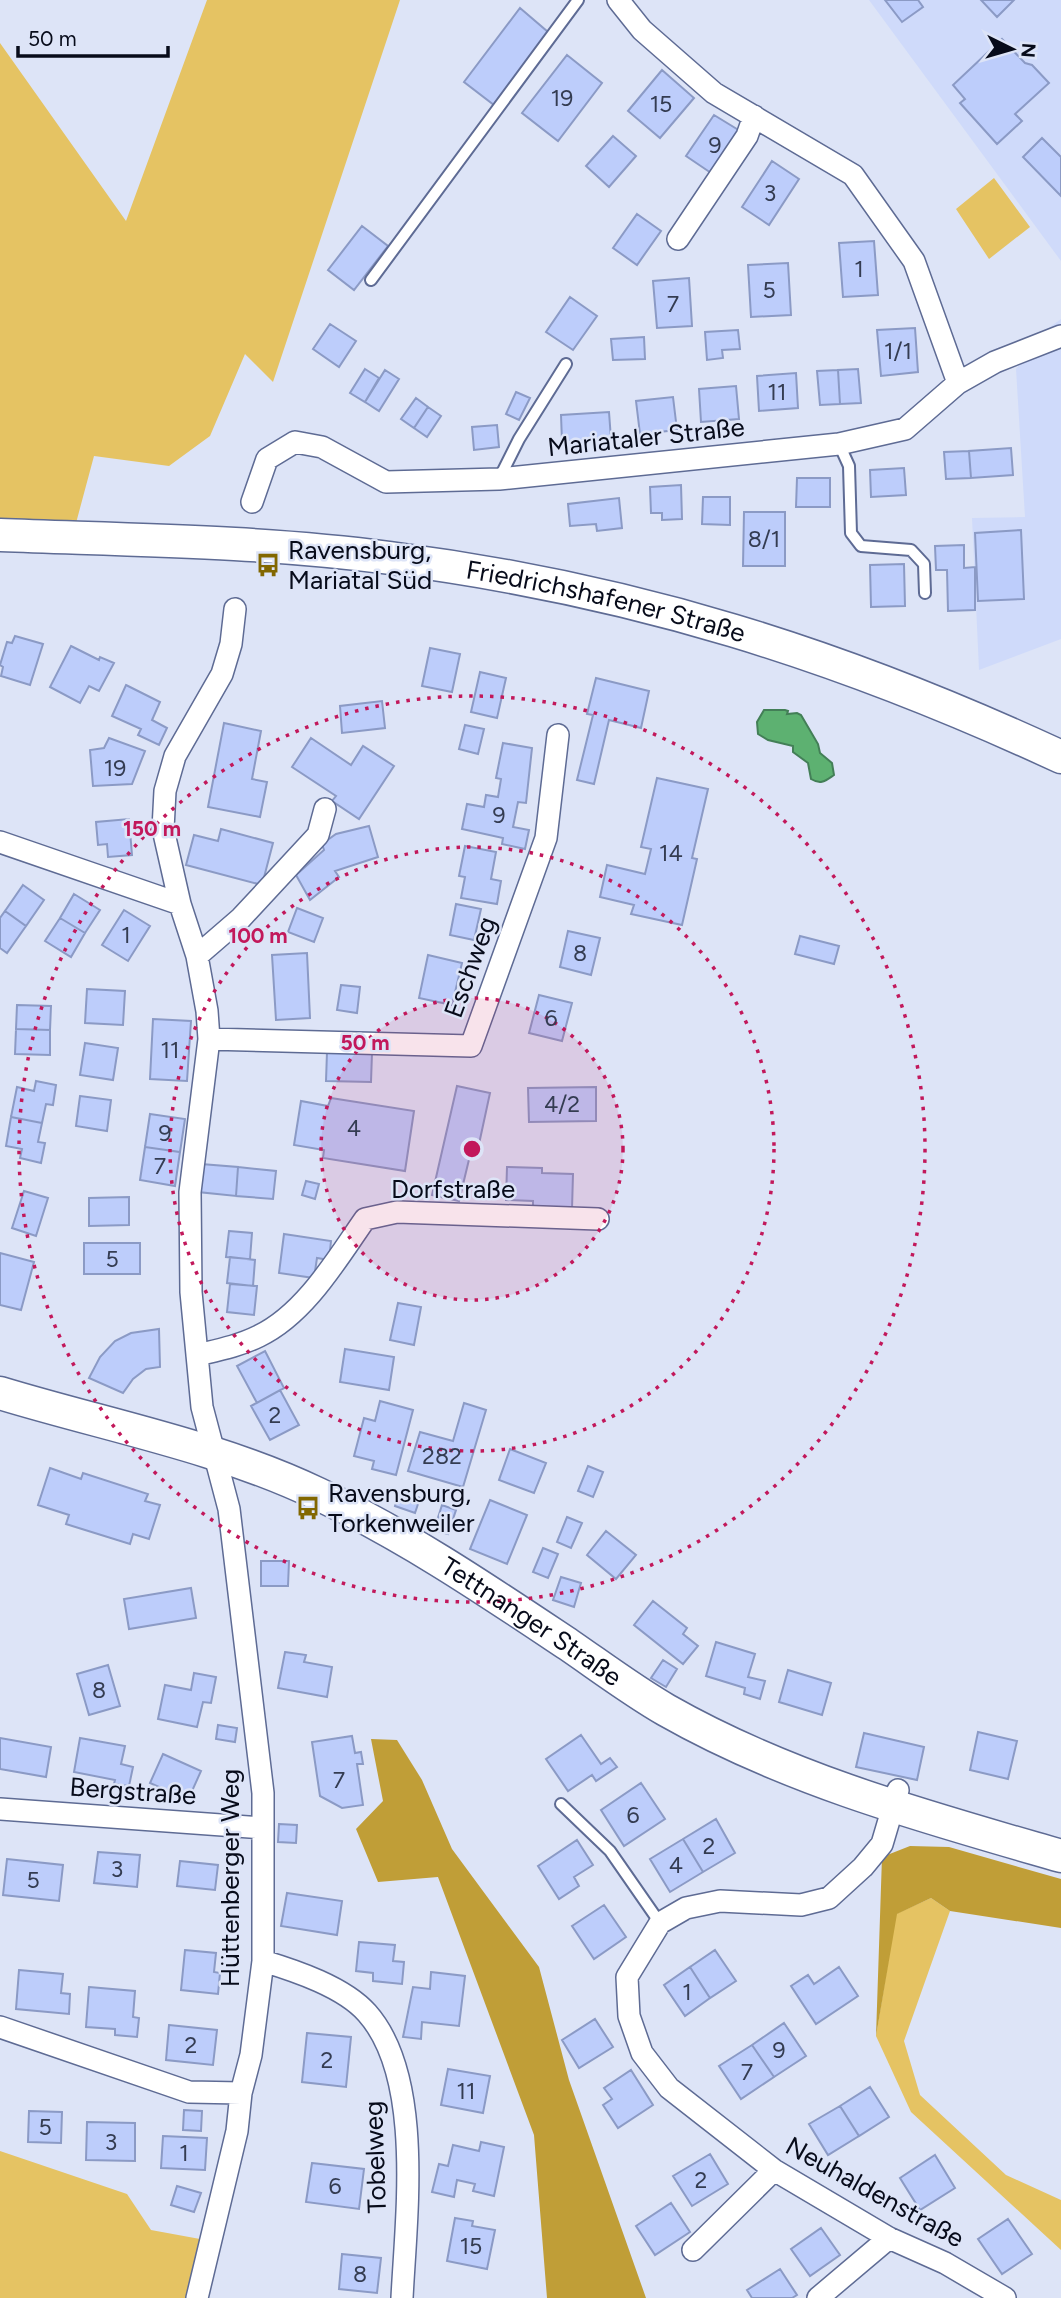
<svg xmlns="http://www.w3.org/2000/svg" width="1061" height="2298" font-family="Figtree,sans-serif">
<rect width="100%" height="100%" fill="#dde4f7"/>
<!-- built -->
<path fill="#cfdafa" d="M869,0H1061V261Z
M1061,319V639L979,670L972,518L1025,517L1016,369L1043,332Z"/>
<!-- green -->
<path fill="#e5c363" d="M207,0H400L273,382L245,354L210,436L169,466L94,456L72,538L0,535V43L126,221Z
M994,178L1030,227L989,259L956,209Z
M931,1898L950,1911L904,2041L920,2095L1006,2175L1061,2200V2250L911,2112L876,2036L896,1914Z
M0,2151L127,2194L151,2230L200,2239L189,2298H0Z"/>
<!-- forest -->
<path fill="#c09e37" d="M371,1739L397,1740L422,1780L452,1849L539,1967L569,2080L646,2298H547L534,2135L438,1877L378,1882L356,1829L383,1801Z
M910,1846L949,1847L1061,1879V1928L950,1911L931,1898L897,1914L876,2036L882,1857Z"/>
<!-- water -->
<path fill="#5db171" stroke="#437f57" stroke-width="2" d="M764,710H785L788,711L787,714L797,713L801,715L818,744L820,753L832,763L834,775C825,781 821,785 811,779L808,763L793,752V746L768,740L758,734L757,722Z"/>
<!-- building -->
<path fill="#bdcdfb" stroke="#8b9ac5" stroke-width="2" d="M885,0H918L923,7L902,22Z
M981,0H1014L997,17Z
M520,8L548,32L494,105L464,82Z
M1002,39L1025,63L1032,65L1049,83L1015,114L1022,121L997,144L960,103L965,99L953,85Z
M567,55L602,83L558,141L522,113Z
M662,70L694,98L660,138L628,111Z
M714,115L745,134L714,175L686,156Z
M613,136L636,156L609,187L586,166Z
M1042,138L1061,157V196L1023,157Z
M772,161L799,179L769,225L742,207Z
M637,214L661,231L637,265L613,248Z
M362,226L388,246L354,290L328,270Z
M874,241L878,295L843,297L839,243Z
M788,263L791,315L751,317L748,265Z
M689,278L692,326L657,328L653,281Z
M570,297L597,316L573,350L546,332Z
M330,324L356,341L339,367L313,349Z
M915,328L918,372L881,376L877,330Z
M738,330L740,349L722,350L723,358L707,360L705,332Z
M644,337L645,359L613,360L611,339Z
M365,369L379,378L365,402L350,393Z
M858,369L861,403L840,404L838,370Z
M385,370L399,379L379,411L365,402Z
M838,370L840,404L820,405L817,371Z
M796,373L798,408L759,411L757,376Z
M736,386L739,419L701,422L699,389Z
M516,392L530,398L519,420L506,414Z
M673,397L677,430L640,434L636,401Z
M416,398L428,407L414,428L401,419Z
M428,407L441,416L427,437L414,428Z
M609,412L611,439L562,442L561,415Z
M497,425L499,447L474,450L472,427Z
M1011,448L1013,475L971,478L969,451Z
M969,451L971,478L946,479L944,452Z
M904,468L906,495L871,497L870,470Z
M797,478H830V507H796Z
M681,485L682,519L662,520V513H651L650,487Z
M703,497H730V525L702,524Z
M619,498L622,528L597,531L596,524L570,526L568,504Z
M744,512H785V566H743Z
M1021,530L1024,599L978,601L975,533Z
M964,545V568L975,567V610L948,611L947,570H936L935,546Z
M904,564L905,606L871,607L870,565Z
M15,636L43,644L30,685L1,676L3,667L0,665L7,642L12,643Z
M71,646L99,660L100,657L114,663L99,691L89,686L80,703L50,687Z
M430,648L460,654L452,692L422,686Z
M480,672L506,678L497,718L471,712Z
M596,678L649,691L641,728L609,720L594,784L577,780L593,715L587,714Z
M126,685L160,702L152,720L167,728L159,745L138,735L141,729L112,716Z
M382,701L385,728L342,733L340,706Z
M224,723L261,731L252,779L267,782L260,817L208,807Z
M465,725L484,729L478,754L459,749Z
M109,738L145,751L132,784L93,786L90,750L104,748Z
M311,738L351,765L363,746L394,766L359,819L332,801L336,796L292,767Z
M503,743L532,748L526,803L518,802L513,827L529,830L525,849L502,844L503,838L462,829L467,804L484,807L486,795L498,797L501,779L496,778Z
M657,778L708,789L692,858L697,859L682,925L631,914L634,905L600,897L607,865L645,874L651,849L641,847Z
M129,819L132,855L108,857L107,844L98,845L96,822Z
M369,826L378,857L335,871L339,877L310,900L296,875L324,850L322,844L336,834Z
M221,829L273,843L262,885L186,865L194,835L218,841Z
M465,846L496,852L491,879L501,881L497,904L461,898L465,877L459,876Z
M23,885L44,900L26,926L5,911Z
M74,894L100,910L85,933L60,918Z
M456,904L481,909L474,940L450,935Z
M297,908L323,918L314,942L288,932Z
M124,910L150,926L128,961L102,945Z
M5,911L26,926L7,953L0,948V918Z
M60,918L85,933L71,957L45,941Z
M568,931L600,938L591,975L560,967Z
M800,936L839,946L834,964L795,954Z
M307,953L310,1018L276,1020L272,955Z
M428,955L462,963L452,1005L419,998Z
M341,985L360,987L357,1013L337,1010Z
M87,989L125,991L123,1025L85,1023Z
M539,995L572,1003L562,1041L529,1033Z
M17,1005L51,1006L50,1030L16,1029Z
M153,1019L191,1021L187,1081L150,1079Z
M16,1029L50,1030V1055L15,1054Z
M85,1043L118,1048L113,1080L80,1075Z
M327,1052L372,1053L371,1082L326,1081Z
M36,1081L56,1085L53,1105L46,1104L42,1123L11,1117L17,1087L34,1091Z
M457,1086L490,1093L479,1144L473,1143L459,1201L432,1195Z
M596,1087V1121L529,1122L528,1088Z
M80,1096L111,1100L107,1131L76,1126Z
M331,1098L414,1111L405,1171L323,1158L324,1150L294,1145L301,1101L328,1106Z
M150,1114L185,1119L180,1152L145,1147Z
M11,1117L42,1123L38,1142L45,1143L41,1163L20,1158L22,1149L6,1146Z
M145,1147L180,1152L175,1186L140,1180Z
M201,1164L238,1167L236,1196L198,1192Z
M238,1167L276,1171L273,1199L236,1196Z
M507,1167L542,1168V1173L573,1174L572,1209L533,1208V1201L506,1200Z
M306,1181L319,1184L315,1199L302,1195Z
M24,1191L48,1198L36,1236L12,1228Z
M129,1197V1225L89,1226V1198Z
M229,1231L252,1233L250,1259L226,1257Z
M284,1234L331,1241L329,1260L317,1258L314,1278L279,1273Z
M84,1243H140V1274H84Z
M0,1253L34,1262L21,1310L0,1305Z
M230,1257L255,1260L253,1286L227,1283Z
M230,1284L257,1286L254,1315L227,1312Z
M398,1303L421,1307L414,1345L390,1340Z
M159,1329L160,1367L146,1369L133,1379L123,1393L89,1378L100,1357L115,1341L131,1333Z
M345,1349L394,1357L389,1390L340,1382Z
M265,1351L284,1388L257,1403L237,1366Z
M280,1390L299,1425L270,1440L251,1406Z
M380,1401L413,1410L396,1475L372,1469L374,1461L354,1456L364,1418L375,1421Z
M464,1403L486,1410L463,1487L408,1471L420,1432L453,1441Z
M510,1449L546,1463L534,1493L499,1480Z
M588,1466L603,1472L593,1497L578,1491Z
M50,1468L81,1479L83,1473L148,1494L145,1501L160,1505L149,1539L133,1534L130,1544L66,1524L69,1515L38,1505Z
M399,1491L420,1498L415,1513L395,1506Z
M490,1500L527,1515L507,1564L470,1549Z
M442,1505L456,1510L448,1534L434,1530Z
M567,1517L582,1523L571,1548L557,1542Z
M606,1531L636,1555L616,1579L587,1555Z
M543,1548L558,1554L548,1578L533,1572Z
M261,1561H289L288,1586H261Z
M561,1577L581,1583L574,1607L553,1600Z
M191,1588L196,1618L129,1629L124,1599Z
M653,1601L687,1628L683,1634L698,1646L683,1664L634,1625Z
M716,1642L755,1654L748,1677L765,1681L760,1699L744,1694L745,1688L706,1676Z
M285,1652L306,1655L304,1662L332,1667L327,1697L278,1688Z
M663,1660L677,1669L666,1687L651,1678Z
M108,1665L120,1706L89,1715L77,1674Z
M788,1670L831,1683L822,1715L779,1702Z
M194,1673L216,1677L211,1703L203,1702L197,1727L158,1719L165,1685L191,1690Z
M218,1725L237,1728L235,1742L216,1739Z
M978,1732L1017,1741L1008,1779L970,1770Z
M864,1733L924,1747L917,1780L856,1767Z
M581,1735L601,1764L610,1758L617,1767L596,1781L592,1775L568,1791L546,1759Z
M352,1736L355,1753L361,1752L363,1764H357L363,1805L342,1808L320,1796L312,1742Z
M0,1738L51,1747L46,1777L0,1769Z
M80,1738L125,1746L121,1764L133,1767L129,1786L114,1784L115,1780L74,1772Z
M163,1754L201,1771L188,1800L150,1783Z
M641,1783L665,1819L624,1846L601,1810Z
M716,1819L735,1853L703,1872L683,1839Z
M279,1824L297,1825L296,1843L278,1842Z
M683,1839L703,1872L670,1892L650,1859Z
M577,1840L593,1865L574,1877L579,1886L559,1899L538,1866Z
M98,1852L140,1855L137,1887L94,1883Z
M7,1859L63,1865L59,1901L3,1895Z
M180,1861L218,1865L215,1890L177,1886Z
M287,1893L342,1901L337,1935L281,1926Z
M604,1905L626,1937L594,1959L572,1926Z
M359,1942L395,1945L393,1961L404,1962L402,1984L373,1981V1973L356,1971Z
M185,1950L216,1953L214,1972L220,1973L218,1994L181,1990Z
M715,1950L736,1981L710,1998L690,1967Z
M690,1967L710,1998L685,2016L664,1985Z
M839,1967L858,1996L816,2024L791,1986L808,1975L814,1984Z
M19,1970L63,1974L61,1993L70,1994L69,2014L16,2009Z
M431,1972L465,1976L459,2026L422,2022L421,2039L403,2037L413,1987L430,1989Z
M89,1987L135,1991L133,2017L139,2018L137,2037L115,2035V2029L86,2027Z
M595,2019L613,2047L579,2068L562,2040Z
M784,2023L806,2056L774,2077L752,2045Z
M169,2025L217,2030L213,2065L166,2060Z
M307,2033L351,2037L346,2087L302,2082Z
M752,2045L774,2077L741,2099L719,2066Z
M448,2069L490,2076L483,2113L441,2105Z
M631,2070L653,2105L618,2128L603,2105L612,2099L604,2088Z
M870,2087L889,2117L859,2136L840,2106Z
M840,2106L859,2136L828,2155L809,2124Z
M184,2110L202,2111L201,2131L183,2130Z
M29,2111L62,2112L61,2143L28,2142Z
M87,2122L135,2123V2161L86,2160Z
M163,2136L207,2138L205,2170L161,2168Z
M481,2142L504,2147L494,2196L473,2191L475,2184L457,2180L454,2197L432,2192L439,2164L448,2166L453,2145L479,2151Z
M710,2154L728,2184L692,2206L673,2176Z
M935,2155L955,2188L920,2210L900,2178Z
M312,2163L364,2169L359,2209L306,2202Z
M177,2186L201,2193L194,2212L171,2205Z
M671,2203L690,2232L655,2255L636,2226Z
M455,2218L473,2221L472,2226L495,2230L487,2269L447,2261Z
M1008,2219L1032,2254L1002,2274L978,2239Z
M821,2228L840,2255L810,2276L791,2249Z
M342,2254L381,2258L377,2293L339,2289Z
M780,2269L797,2295L792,2298H752L747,2290Z"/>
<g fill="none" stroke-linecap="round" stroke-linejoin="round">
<!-- lane casing -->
<g stroke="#5e6b94" stroke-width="14">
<path id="lane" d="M371,280L578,0
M839,444L849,466L851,533L861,546L911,550L924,564L925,593
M499,479L519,439L566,364
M561,1804L610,1851L660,1923"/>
</g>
<!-- street casing -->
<g stroke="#5e6b94" stroke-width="24">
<path id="street" d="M618,0L642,30L714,93L853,175L914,261L958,383
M678,239L747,136L754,116
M252,502L267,459L295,442L322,447L386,482L499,479L839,444L905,429L958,383L995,362L1061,336
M0,842L180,904
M197,956L241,918L318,835L325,809
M209,1039L471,1046L546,838L558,735
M197,1355C218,1350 239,1346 259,1336C305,1314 337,1259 365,1219L397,1212L598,1219
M898,1790L882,1844L863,1867L829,1898L801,1905L720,1901L686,1908L660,1923L627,1977L629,2016L642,2053L669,2088L774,2170L889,2238L945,2263L1005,2298
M0,1809L262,1828
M263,1961C296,1971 344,1987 367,2013C424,2077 406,2217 402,2298
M0,2027L189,2092L241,2093
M693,2250L774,2170
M197,2298L237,2131L241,2093L251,2055L263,1961V1793L229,1509L202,1407L191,1292L190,1192L209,1039L207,1011L197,956L180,904L163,829L165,791L175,756L222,674L231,644L235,609
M818,2298L889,2238"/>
</g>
<!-- secondary casing -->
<g stroke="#5e6b94" stroke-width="35">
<g id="secondary">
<path id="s1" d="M0,535C129,540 261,541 390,558C632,589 839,654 1061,757"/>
<path id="s2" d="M0,1393C105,1425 218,1446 318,1494C407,1536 488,1591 569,1645C601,1667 633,1691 666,1710C789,1780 926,1817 1061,1856"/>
</g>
</g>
<!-- lane -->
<use href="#lane" stroke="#fff" stroke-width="10"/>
<!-- street -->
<use href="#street" stroke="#fff" stroke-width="21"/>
<!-- secondary -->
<use href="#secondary" stroke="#fff" stroke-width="32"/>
</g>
<!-- distance rings -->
<circle cx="472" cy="1149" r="151" fill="#c2185b" fill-opacity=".12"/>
<g fill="none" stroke="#c2185b" stroke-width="3.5" stroke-dasharray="3.5 7">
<circle cx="472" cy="1149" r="151"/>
<circle cx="472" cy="1149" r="302"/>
<circle cx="472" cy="1149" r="453"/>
</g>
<!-- icons -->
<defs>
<g id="bus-bare" transform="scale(1.89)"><path d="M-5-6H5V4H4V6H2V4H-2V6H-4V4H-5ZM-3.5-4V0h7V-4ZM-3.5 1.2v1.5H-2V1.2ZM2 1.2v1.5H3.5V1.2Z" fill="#826700" stroke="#dde4f7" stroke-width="2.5" paint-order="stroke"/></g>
</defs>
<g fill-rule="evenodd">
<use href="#bus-bare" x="268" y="565"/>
<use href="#bus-bare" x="308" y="1508"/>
</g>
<g text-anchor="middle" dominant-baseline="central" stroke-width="5" stroke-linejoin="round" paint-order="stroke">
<!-- number labels -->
<g font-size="23" fill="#343c52">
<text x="562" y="98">19</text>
<text x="661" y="104">15</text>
<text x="715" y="145">9</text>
<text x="770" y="193">3</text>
<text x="859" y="269">1</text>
<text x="769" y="290">5</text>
<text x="673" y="304">7</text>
<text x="898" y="351">1/1</text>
<text x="777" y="392">11</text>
<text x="764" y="539">8/1</text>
<text x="115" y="768">19</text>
<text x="499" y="815">9</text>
<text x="671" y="853">14</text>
<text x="126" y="935">1</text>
<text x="580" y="953">8</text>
<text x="551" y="1018">6</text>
<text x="170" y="1050">11</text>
<text x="562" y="1104">4/2</text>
<text x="354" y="1128">4</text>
<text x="165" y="1133">9</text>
<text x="160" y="1166">7</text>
<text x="112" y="1259">5</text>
<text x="275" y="1415">2</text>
<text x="442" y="1456">282</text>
<text x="99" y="1690">8</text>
<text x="339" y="1780">7</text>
<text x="633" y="1815">6</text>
<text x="709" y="1846">2</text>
<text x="676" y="1865">4</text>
<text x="117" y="1869">3</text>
<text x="33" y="1880">5</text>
<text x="687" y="1992">1</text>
<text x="191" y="2045">2</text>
<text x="779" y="2050">9</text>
<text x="327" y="2060">2</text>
<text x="747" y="2072">7</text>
<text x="466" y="2091">11</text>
<text x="45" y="2127">5</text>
<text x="111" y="2142">3</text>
<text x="184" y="2153">1</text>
<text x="701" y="2180">2</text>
<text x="335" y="2186">6</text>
<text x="471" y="2246">15</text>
<text x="360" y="2274">8</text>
</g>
<!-- street labels -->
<g font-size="26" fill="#070b1a" stroke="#dde4f7">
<text transform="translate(646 437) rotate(-6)">Mariataler Straße</text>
<text stroke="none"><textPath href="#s1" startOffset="611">Friedrichshafener Straße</textPath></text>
<text transform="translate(470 967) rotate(-70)">Eschweg</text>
<text x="453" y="1189">Dorfstraße</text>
<text stroke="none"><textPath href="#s2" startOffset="583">Tettnanger Straße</textPath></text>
<text transform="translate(133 1791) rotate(4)">Bergstraße</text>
<text transform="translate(230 1878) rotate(-90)">Hüttenberger Weg</text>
<text transform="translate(375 2157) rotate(-92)">Tobelweg</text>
<text transform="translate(875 2192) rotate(29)">Neuhaldenstraße</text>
</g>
<!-- poi labels -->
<g font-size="26" fill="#070b1a" stroke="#dde4f7" text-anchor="start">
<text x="288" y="550">Ravensburg,<tspan x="288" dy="30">Mariatal Süd</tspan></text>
<text x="328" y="1493">Ravensburg,<tspan x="328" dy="30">Torkenweiler</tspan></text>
</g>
</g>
<circle cx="472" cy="1149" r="10" fill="#c2185b" stroke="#dde4f7" stroke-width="3.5"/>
<g font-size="21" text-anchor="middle" font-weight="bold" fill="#c2185b" stroke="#dde4f7" stroke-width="5" stroke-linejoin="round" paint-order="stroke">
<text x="152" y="836">150 m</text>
<text x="258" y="943">100 m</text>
<text x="365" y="1050">50 m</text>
</g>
<!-- north arrow -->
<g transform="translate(1012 49) rotate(95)" stroke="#dde4f7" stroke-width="5" paint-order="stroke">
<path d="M0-5L12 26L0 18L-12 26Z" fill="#070b1a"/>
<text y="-10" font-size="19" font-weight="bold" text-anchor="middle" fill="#070b1a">N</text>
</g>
<!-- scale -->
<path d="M18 46v10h150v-10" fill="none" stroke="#070b1a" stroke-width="3.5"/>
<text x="28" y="46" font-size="21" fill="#070b1a" stroke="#dde4f7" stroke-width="5" paint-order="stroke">50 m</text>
</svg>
